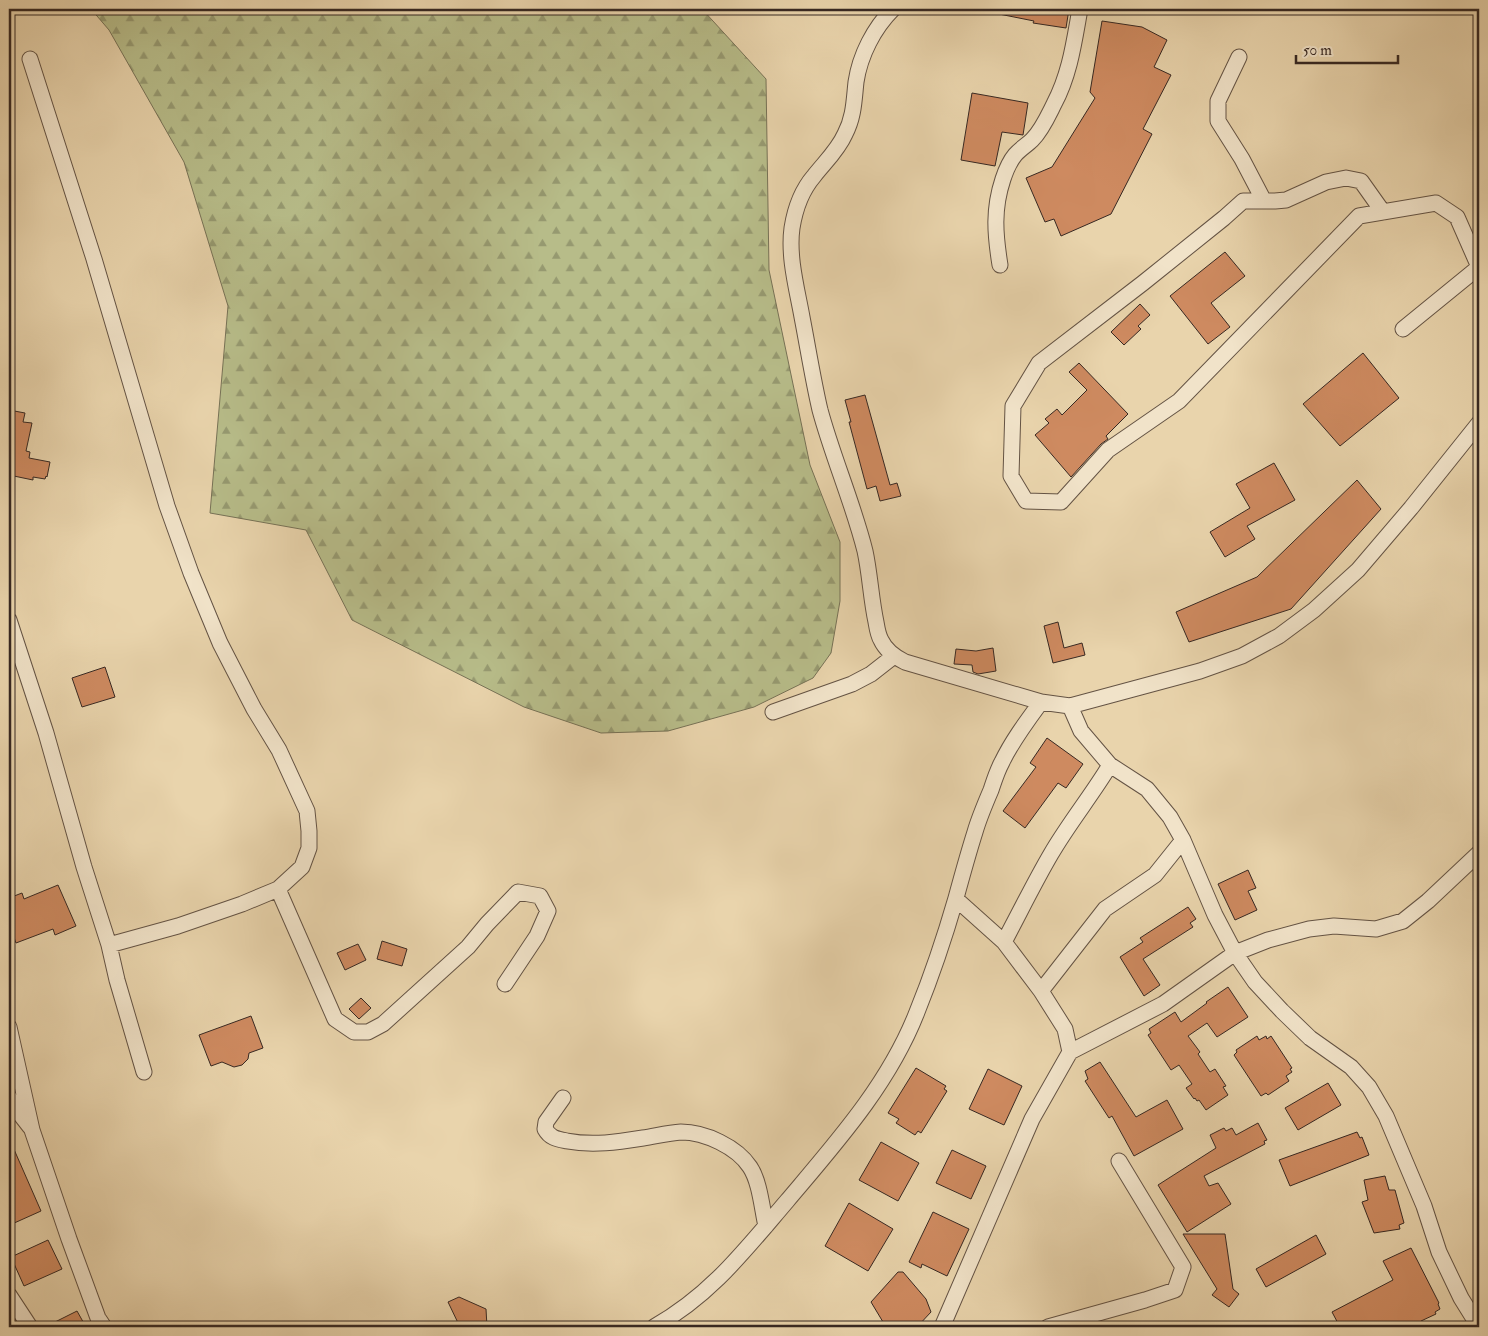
<svg xmlns="http://www.w3.org/2000/svg" width="1488" height="1336" font-family="'IM FELL Double Pica',serif">
<defs>
<pattern id="forest-firs" width="22" height="20" patternUnits="userSpaceOnUse" patternTransform="scale(1.25)"><rect width="22" height="20" fill="#b7bc89"/><path d="M5 1l3.5 6h-7zM16 11l3.5 6h-7z" fill="#969970"/></pattern>
</defs>
<rect width="100%" height="100%" fill="#e9d4ac"/>
<filter id="stains"><feTurbulence type="fractalNoise" baseFrequency=".004" numOctaves="4"/><feColorMatrix values="0 0 0 0 .2 0 0 0 0 .09 0 0 0 0 .02 0 0 0 .5 -.17"/></filter>
<radialGradient id="worn" r=".72"><stop offset=".6" stop-color="#630" stop-opacity="0"/><stop offset="1" stop-color="#630" stop-opacity=".3"/></radialGradient>
<!-- forest -->
<path fill="url(#forest-firs)" stroke="#777256" d="M91,9H702L766,79L769,270L810,465L840,542V601L831,653L813,678L754,707L668,731L601,733L524,707L352,620L306,530L210,513L228,306L184,162L109,30Z"/>
<!-- building -->
<path fill="#ce8a60" stroke="#372822" d="M999,9H1069L1066,28L1033,23L1034,21L999,14Z
M1102,21L1142,27L1167,40L1154,67L1171,75L1143,129L1152,134L1111,214L1061,236L1054,219L1045,222L1026,178L1052,167L1095,98L1090,92Z
M972,93L1028,103L1023,135L1002,132L995,166L961,160Z
M1225,252L1245,276L1211,303L1230,327L1208,344L1170,296Z
M1140,304L1150,315L1138,326L1141,329L1124,345L1111,332Z
M1363,353L1399,398L1340,446L1303,404Z
M1079,363L1128,414L1106,436L1108,439L1101,444L1071,477L1035,435L1049,423L1045,419L1057,409L1062,415L1087,390L1069,372Z
M865,395L890,485L897,483L901,496L880,501L876,486L867,489L849,422H851L845,400Z
M9,410L25,413L23,422L32,423L26,451L30,452L29,458L50,462L47,477L46,476L45,479L33,477V480L9,475Z
M1274,463L1295,500L1247,526L1255,539L1225,557L1210,532L1250,508L1236,484Z
M1357,480L1381,509L1291,609L1189,642L1176,612L1257,577Z
M1058,622L1064,648L1082,643L1085,655L1053,663L1044,626Z
M993,648L996,671L978,674L973,672L972,665L954,664L956,649L976,651Z
M105,667L115,697L82,707L72,678Z
M1047,738L1083,764L1066,788L1058,783L1025,828L1003,811L1036,767L1030,763Z
M1248,870L1256,888L1248,891L1257,910L1235,920L1218,884Z
M58,885L76,926L55,935L53,929L16,943L9,924V898L22,893L24,899Z
M1188,907L1196,919L1190,923L1193,927L1143,959L1160,985L1144,996L1120,957L1143,942L1140,938Z
M382,941L407,949L402,966L377,959Z
M358,944L366,960L345,970L337,953Z
M1228,987L1248,1017L1217,1037L1207,1023L1188,1036L1200,1052L1198,1054L1210,1072L1215,1069L1226,1086L1223,1087L1228,1095L1206,1110L1199,1100L1197,1101L1195,1098L1194,1099L1186,1088L1192,1084L1179,1065L1171,1070L1148,1035L1151,1033L1149,1029L1175,1012L1181,1022L1207,1003L1206,1002Z
M361,998L371,1008L359,1019L349,1009Z
M251,1016L263,1048L249,1053L248,1059L242,1065L234,1067L222,1062L211,1066L199,1035Z
M1257,1036L1259,1040L1266,1036L1267,1039L1271,1036L1292,1068L1290,1069L1292,1072L1286,1076L1289,1081L1268,1095L1266,1093L1261,1096L1234,1055L1237,1052L1236,1050Z
M1100,1062L1136,1117L1167,1100L1183,1129L1134,1156L1112,1116L1109,1118L1085,1081L1088,1079L1085,1071Z
M916,1068L946,1086L944,1089L947,1091L921,1133L918,1131L915,1135L896,1123L899,1119L888,1113Z
M988,1069L1022,1086L1004,1125L969,1109Z
M1328,1083L1341,1105L1298,1130L1285,1108Z
M1258,1123L1267,1140L1264,1141L1265,1144L1204,1176L1209,1186L1218,1183L1231,1204L1187,1232L1158,1185L1216,1148L1210,1135L1224,1128L1226,1131L1232,1128L1236,1135Z
M1357,1132L1360,1138L1362,1137L1369,1155L1290,1186L1279,1160Z
M9,1138L41,1211L12,1224L9,1216Z
M881,1142L919,1163L898,1201L859,1180Z
M952,1150L986,1166L971,1199L936,1183Z
M1385,1176L1389,1190H1395L1404,1223L1399,1225L1400,1229L1374,1233L1362,1202L1368,1200L1364,1180Z
M849,1203L893,1229L868,1271L825,1246Z
M933,1212L969,1229L947,1276L922,1264L921,1268L909,1262Z
M1183,1234H1225L1233,1289L1239,1294L1229,1307L1212,1295L1217,1289Z
M1316,1235L1326,1254L1266,1287L1256,1269Z
M48,1240L62,1269L24,1286L11,1257Z
M1411,1248L1439,1303L1438,1304L1440,1309L1435,1312L1436,1314L1421,1321L1423,1327H1340L1332,1312L1393,1280L1383,1261Z
M898,1272H903L926,1299L931,1312L917,1327H886L871,1302Z
M459,1297L486,1309L487,1327H460L448,1302Z
M77,1311L86,1327H45Z"/>
<g fill="none" stroke-linecap="round" stroke-linejoin="round">
<!-- minor casing -->
<g stroke="#645344" stroke-width="17">
<path id="minor" d="M893,9C874,28 860,55 856,82C854,100 854,117 845,134C838,150 825,162 814,176C802,190 795,209 792,228C788,257 797,289 802,317C808,348 813,380 820,410C833,458 853,503 865,551C870,574 871,599 876,622C877,628 878,635 881,640C886,651 895,657 905,662L1041,702L1070,706L1200,671L1242,656L1279,636L1314,610L1358,570L1411,508L1479,423
M1239,57L1218,101V121L1242,159L1264,201
M30,59L94,259L167,506L191,573L220,643L254,709L279,750L307,811L309,831V848L302,867L278,889L242,904L178,926L109,945
M1383,212L1361,181L1346,178L1326,182L1286,200L1275,201H1243L1224,218L1143,283L1039,363L1013,406L1011,476L1026,501L1061,502L1108,450L1179,401L1359,216L1436,203L1457,217L1479,267
M1000,265C995,234 993,209 1003,179C1006,170 1010,161 1015,155C1020,149 1027,145 1032,140C1042,130 1048,116 1054,104C1070,74 1074,42 1080,9
M1403,329L1479,267
M9,620L46,733L84,867L109,945L117,980L144,1072
M1070,706L1081,731L1110,765L1147,789L1170,817L1183,840L1215,915L1235,953L1255,982L1282,1011L1310,1038L1351,1067L1369,1087L1386,1116L1424,1206L1439,1252L1461,1298L1479,1327
M773,712L852,684L871,674L894,656
M278,889L335,1019L354,1032H368L383,1024L468,947L487,924L518,892L540,896L548,911L537,936L505,984
M956,899L1004,942
M1041,991L1105,909L1155,875L1183,840
M9,1027L32,1130L69,1239L98,1318L104,1327
M1070,1052L1163,1004L1235,953L1268,940L1309,929L1334,926L1376,929L1403,921L1428,901L1479,853
M9,1097L16,1109L30,1127
M563,1098L551,1115L546,1122L545,1129C550,1138 557,1139 567,1141C593,1146 618,1142 643,1138C656,1136 668,1133 681,1132C705,1132 737,1147 750,1167C760,1182 762,1209 766,1226
M9,1295L30,1327
M654,1327C711,1295 745,1250 787,1201C836,1143 889,1084 917,1012C932,975 945,936 956,898C962,876 968,854 975,832C979,818 985,804 991,790C994,781 997,771 1002,762C1012,741 1027,721 1041,702
M942,1327L1032,1119L1070,1052L1065,1029L1041,991L1004,942C1020,912 1034,883 1051,854C1069,823 1092,795 1110,765
M1048,1327L1145,1300L1175,1290L1183,1267L1119,1161"/>
</g>
<!-- minor -->
<use href="#minor" stroke="#f1e3c9" stroke-width="15"/>
</g>
<!-- margin -->
<rect width="1488" height="1336" fill="none" stroke="#e9d4ac" stroke-width="30"/>
<rect x="10" y="10" width="1468" height="1316" fill="none" stroke="#372822" stroke-width="2.5"/>
<rect x="15" y="15" width="1458" height="1306" fill="none" stroke="#372822"/>
<!-- scale -->
<path d="M1296 55v8h102v-8" fill="none" stroke="#372822" stroke-width="2.5"/>
<text x="1303" y="55" font-size="15" fill="#372822" stroke="#f1e3c9" stroke-width="4" paint-order="stroke">50 m</text>
<rect width="100%" height="100%" filter="url(#stains)"/>
<rect width="100%" height="100%" fill="url(#worn)"/>
</svg>
